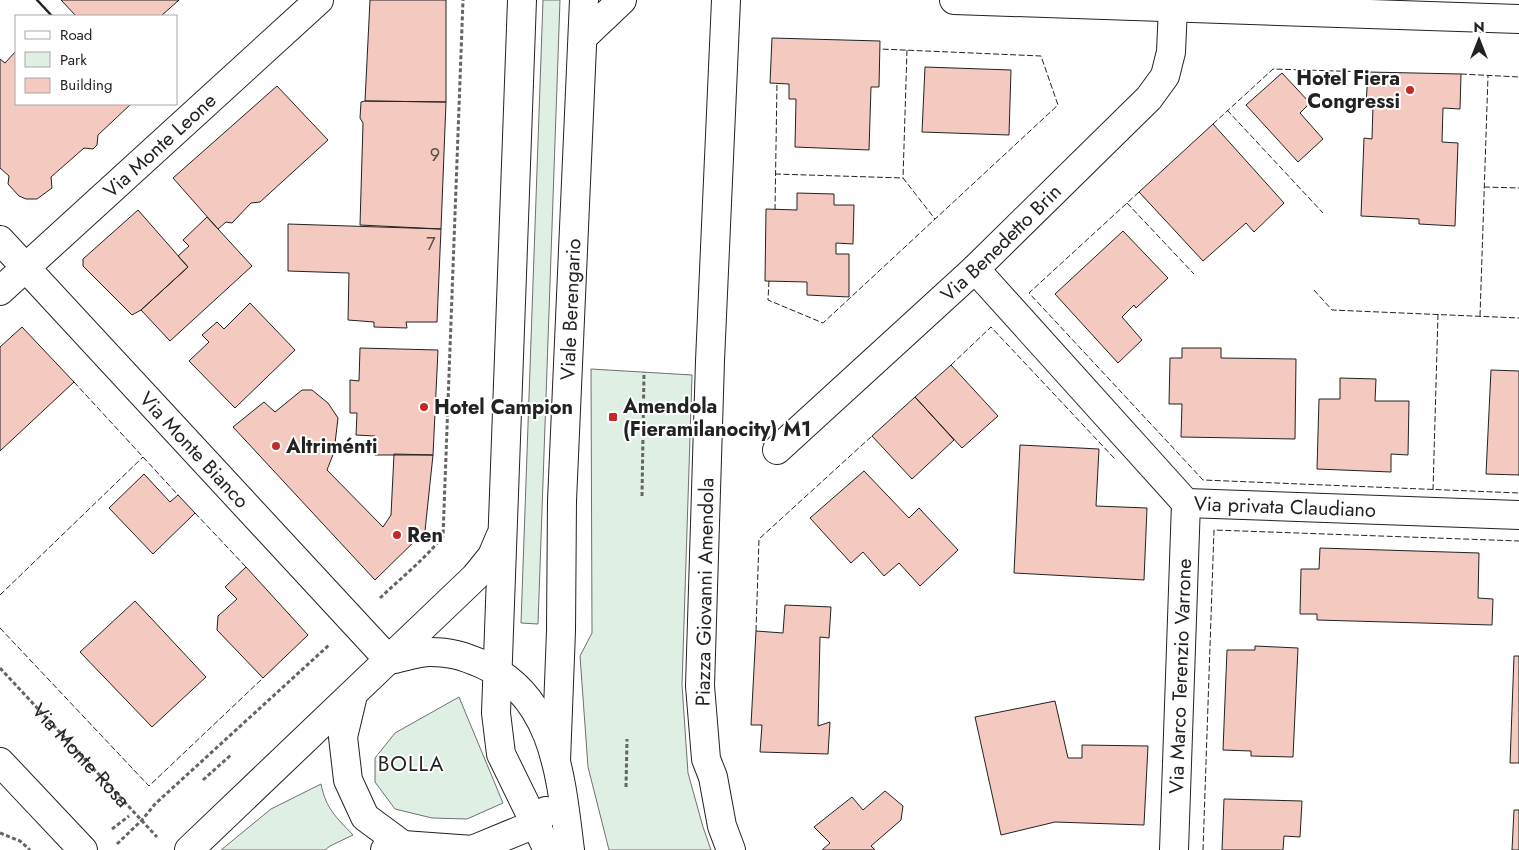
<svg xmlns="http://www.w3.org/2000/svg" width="1519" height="850" font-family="Jost,sans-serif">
<rect width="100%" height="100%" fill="#fff"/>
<!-- green -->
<path fill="#e0efe3" stroke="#6f6f6f" d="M543,0H560L538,624L521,623Z
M591,369L692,375L682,685L688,773L703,827L711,850H609L588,767L580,656L592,633Z
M459,697L503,803L467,819L432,818L395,809L375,782V758L395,733Z
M321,784C326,809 336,817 353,835L330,846L325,850H221L271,809Z"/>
<!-- building -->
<path fill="#f3c9c0" stroke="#222" d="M61,0H179L161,16H76Z
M370,0H446V102L365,101Z
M772,38L880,41L879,87H871L869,150L795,147L796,99H789V84L770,83Z
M16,51V104H131L98,135L97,145L93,149L84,148L51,177L52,188L37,199H26L19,196L8,184L9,176L0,168V59L5,63Z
M925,67L1011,70L1009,135L922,132Z
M1368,72L1461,74L1460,109L1443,108L1442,142L1458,143L1455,226L1419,224V219L1361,216L1364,138L1372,139L1373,105H1366Z
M1282,73L1310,103L1300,113L1323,139L1298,162L1246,105Z
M277,86L328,140L260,202L251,203L232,223L226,222L218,229L173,178Z
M365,101L446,102L441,229L360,225L363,123L360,118L361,102Z
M1213,124L1284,203L1254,232L1246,223L1203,261L1139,192Z
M797,193L834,194V205H854L853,244L836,243V254H849V297L807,295V282L765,281L766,209L797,210Z
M138,210L188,267L141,310L132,315L83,266V259Z
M207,217L252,266L170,341L141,310L188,267L178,256L189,246L183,240Z
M288,224L441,229L437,322H406L407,328L374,327V322L348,320L349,273L288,271Z
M1123,231L1168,278L1136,308L1134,305L1122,317L1142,340L1118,363L1055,294Z
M250,303L295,350L235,408L189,361L209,342L202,335L217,322L224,329Z
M22,327L74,382L0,451V347Z
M360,348L438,350L433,455H375V436L356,435L357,413H350V380L359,381Z
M1182,348H1221V358L1296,359L1295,439L1181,437L1182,404H1169L1170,358H1182Z
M951,365L998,416L962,448L915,397Z
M1491,370L1519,371V475L1486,474Z
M1340,378L1376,379L1375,401H1409L1408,455L1391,454V472L1317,469L1319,399H1340Z
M302,390H312L328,403L338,418L334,452L327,470L383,527L391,515L394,454L433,455L425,531L375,580L233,427L264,402L275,412Z
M915,397L954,440L912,479L872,436Z
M1020,445L1099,449L1096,506L1147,508L1144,580L1014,573Z
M864,471L909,518L919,508L958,550L920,586L899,563L884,576L863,552L851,563L810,518Z
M144,474L170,502L178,495L195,513L153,554L109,508Z
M1320,548L1479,553L1478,598L1493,599L1492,625L1317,620V614H1300L1301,569H1319Z
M246,567L308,635L263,678L217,630L218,616L237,599L225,587Z
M135,601L206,677L152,727L80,652Z
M785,605L831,607L829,638L820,637L818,726L830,722L828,754L760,752L762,725H751L756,631L783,633Z
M1255,646L1298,648L1293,757L1251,756V751L1223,750L1227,650H1255Z
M1514,656H1519V763H1510Z
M1055,701L1068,758H1082V745L1148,746L1144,825L1055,822L1001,835L975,717Z
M885,791L903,806L901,820L871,846L875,850H822L830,843L814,827L852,797L863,810Z
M1224,799L1302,801L1300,837L1284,836L1283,850H1222Z
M1514,810H1519V850H1512Z"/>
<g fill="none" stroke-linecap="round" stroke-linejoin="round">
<!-- street casing -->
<g stroke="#222" stroke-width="30">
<g id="street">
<path d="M726,0L710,361L700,686L706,759L713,777L722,826L731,850"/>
<path d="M954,0L1519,19"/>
<path d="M583,37L622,0"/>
<path id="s2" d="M0,240L389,660"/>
<path id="s3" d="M975,269L1186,503L1519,515"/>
<path id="s4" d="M0,291L319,0"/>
<path id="s5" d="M777,450L975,269L1149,98L1165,76L1171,52L1173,7"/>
<path d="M0,762L83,850"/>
<path id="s6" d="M1174,850L1186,503"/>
</g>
</g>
<!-- secondary casing -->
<g stroke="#222" stroke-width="30">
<g id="secondary">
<path d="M522,0L496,713L501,754L548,850"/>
<path d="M389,660C402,658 417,652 430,652C451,652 463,656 482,664C556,696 561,780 570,850"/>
<path d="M353,695L343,737L348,780L365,817L403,845"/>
<path id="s7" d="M556,761L561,631L562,501L584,0"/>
<path d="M189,850L475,577L492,556L500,537"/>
<path d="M385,850L403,845L473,850"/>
<path d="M472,850L535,824L546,811"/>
</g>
</g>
<!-- path -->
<g stroke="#646464" stroke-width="3" stroke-dasharray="4 2.5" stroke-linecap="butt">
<path d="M642,496L644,372"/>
<path d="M380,598C401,578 425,559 443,536L463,0"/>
<path id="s1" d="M0,668L157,837"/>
<path d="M203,780L232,754"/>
<path d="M626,787L627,739"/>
<path d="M112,829L129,816"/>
<path d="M0,833L20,841L30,850"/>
<path d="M117,844L142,820L155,804L329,645"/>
</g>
<!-- street -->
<use href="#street" stroke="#fff" stroke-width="28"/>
<!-- secondary -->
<use href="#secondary" stroke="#fff" stroke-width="28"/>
<!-- fence -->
<path stroke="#222" stroke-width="1" stroke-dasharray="6 2.5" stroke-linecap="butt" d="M907,50L903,178L935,219
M1461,74L1519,77
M1227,110L1323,213
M1213,124L1273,69L1368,72
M775,174L903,178
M1484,187L1519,188
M1139,192L1029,293L1203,480L1519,493
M1127,203L1194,274
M775,210L777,83
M769,281L768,300L823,323L1058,105L1041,56L880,49
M1314,290L1332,310L1519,318
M1480,316L1488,76
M951,365L991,327L1115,459
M74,382L178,495
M1433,490L1438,314
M195,513L246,567
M0,595L143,457
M0,628L149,786L263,678
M756,631L759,539L872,436
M1203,850L1214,530L1519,541"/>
<!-- wall -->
<path stroke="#222" stroke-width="2.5" d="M37,0L52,16"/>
</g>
<!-- markers -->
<g fill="#c62828" stroke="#fff" stroke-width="2">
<circle cx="1410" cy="90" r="5"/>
<circle cx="424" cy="407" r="5"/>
<rect x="608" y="412" width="10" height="10" rx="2.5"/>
<circle cx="276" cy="446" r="5"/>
<circle cx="397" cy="535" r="5"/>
</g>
<g text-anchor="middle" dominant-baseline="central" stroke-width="4" stroke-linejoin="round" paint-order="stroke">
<!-- number labels -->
<g font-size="18" fill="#564c4a">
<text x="435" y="155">9</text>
<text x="431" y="244">7</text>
</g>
<!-- poi labels -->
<g font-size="20" font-weight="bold" fill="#222" stroke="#fff" text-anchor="start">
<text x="1400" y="78" text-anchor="end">Hotel Fiera<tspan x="1400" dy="23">Congressi</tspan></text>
<text x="623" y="406">Amendola<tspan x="623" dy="23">(Fieramilanocity) M1</tspan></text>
<text x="434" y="407">Hotel Campion</text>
<text x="286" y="446">Altriménti</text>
<text x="407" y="535">Ren</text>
</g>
<!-- street labels -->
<g font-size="20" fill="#222" stroke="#fff">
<text stroke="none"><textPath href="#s4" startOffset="216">Via Monte Leone</textPath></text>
<text stroke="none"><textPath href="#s5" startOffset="305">Via Benedetto Brin</textPath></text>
<text stroke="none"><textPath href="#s7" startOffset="452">Viale Berengario</textPath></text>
<text stroke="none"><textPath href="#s2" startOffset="286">Via Monte Bianco</textPath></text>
<text stroke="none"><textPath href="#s3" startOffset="414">Via privata Claudiano</textPath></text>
<text transform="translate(705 592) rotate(-89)">Piazza Giovanni Amendola</text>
<text stroke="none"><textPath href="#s6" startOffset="174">Via Marco Terenzio Varrone</textPath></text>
<text stroke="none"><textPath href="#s1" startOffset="119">Via Monte Rosa</textPath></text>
</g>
<!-- neighbourhood labels -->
<g font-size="21" letter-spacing="1" fill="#222" stroke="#fff">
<text x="411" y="764">BOLLA</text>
</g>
</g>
<!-- legend -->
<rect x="15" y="15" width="162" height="90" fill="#ffffff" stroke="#a7a7a7"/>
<rect x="25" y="31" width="25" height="8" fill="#ffffff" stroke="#a7a7a7"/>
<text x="60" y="40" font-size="15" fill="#222222">Road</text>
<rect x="25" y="52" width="25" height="15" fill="#e0efe3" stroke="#a7a7a7"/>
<text x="60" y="65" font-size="15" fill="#222222">Park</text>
<rect x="25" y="78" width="25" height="15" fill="#f3c9c0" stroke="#a7a7a7"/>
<text x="60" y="90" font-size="15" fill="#222222">Building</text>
<!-- north arrow -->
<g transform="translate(1479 40)" stroke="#ffffff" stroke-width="4" paint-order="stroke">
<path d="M0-4L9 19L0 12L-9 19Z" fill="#222222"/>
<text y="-8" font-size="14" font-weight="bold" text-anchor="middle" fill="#222222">N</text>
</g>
</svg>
